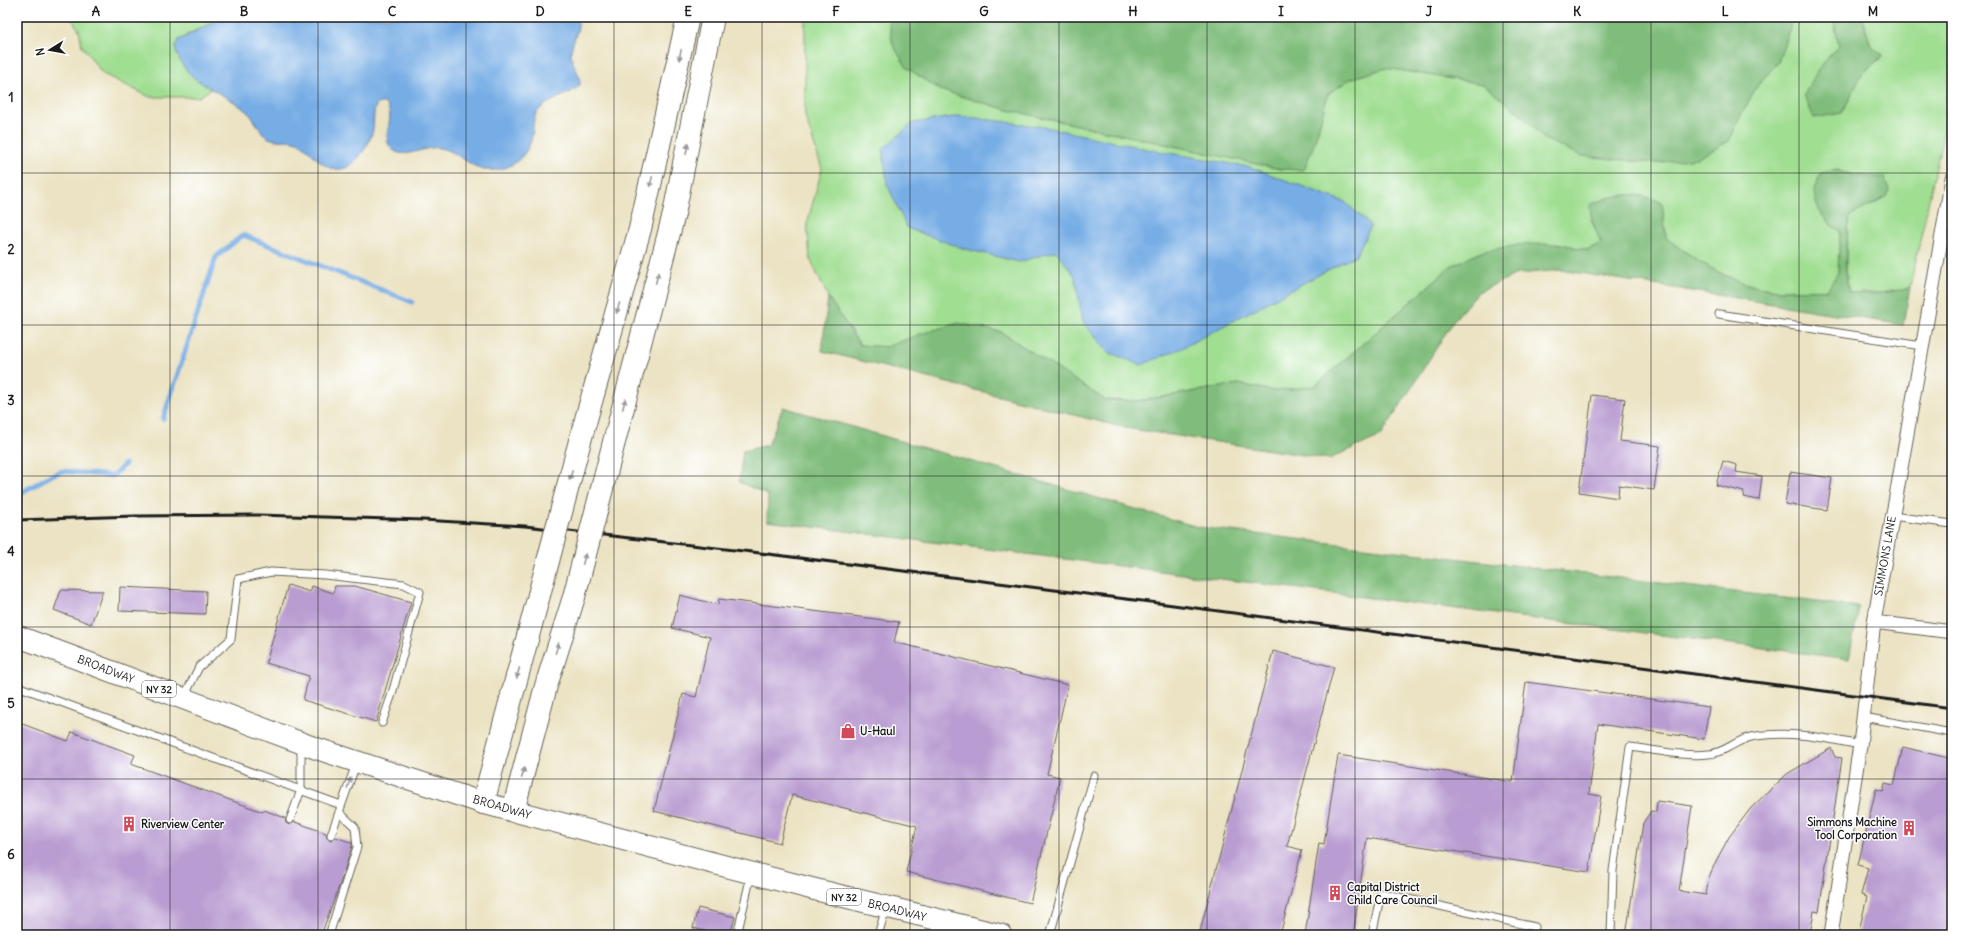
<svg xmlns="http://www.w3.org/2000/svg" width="1969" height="952" font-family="Delius,sans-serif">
<rect width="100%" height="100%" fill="#fff"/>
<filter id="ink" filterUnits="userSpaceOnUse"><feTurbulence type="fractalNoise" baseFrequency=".025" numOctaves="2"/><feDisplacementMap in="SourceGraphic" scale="8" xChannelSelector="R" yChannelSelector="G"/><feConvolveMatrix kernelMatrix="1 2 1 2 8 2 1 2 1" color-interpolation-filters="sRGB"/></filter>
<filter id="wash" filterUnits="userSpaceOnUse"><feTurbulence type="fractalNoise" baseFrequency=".012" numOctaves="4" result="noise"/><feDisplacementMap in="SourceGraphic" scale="16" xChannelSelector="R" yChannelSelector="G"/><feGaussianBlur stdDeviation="0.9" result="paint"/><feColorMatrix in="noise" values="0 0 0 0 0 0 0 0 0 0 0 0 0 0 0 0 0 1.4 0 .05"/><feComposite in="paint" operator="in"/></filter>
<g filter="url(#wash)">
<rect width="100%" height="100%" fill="#ebe3c3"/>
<!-- green -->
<path fill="#a0de92" stroke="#5e7d57" d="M70,17H223L186,35L205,85L211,89L199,97H150L103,74L82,46L79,30Z
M805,17H888L893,45L940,90L1008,110L1280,169H1304L1315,141L1328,94L1349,79L1386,68L1483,84L1522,115L1544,139L1729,141L1740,117L1757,86L1778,62L1790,27L1791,17H1833L1839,45L1819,68L1842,113L1862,74L1883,56L1871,46L1862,17H1941L1952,20V94L1910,287C1890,293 1870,295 1849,292C1844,266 1846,242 1850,216L1886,197L1866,176H1852L1837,170L1832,225L1840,231L1838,273L1827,290C1812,289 1797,290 1782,290C1737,288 1701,264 1666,238L1662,203C1641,193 1629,194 1607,198L1592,221L1601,243L1587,250L1561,244L1484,251L1451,266L1315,386L1275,391L1238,384L1138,401L1104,400L1001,332L921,334L886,347L860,345L828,297L810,259L807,224L822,169L805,116Z"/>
<!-- forest -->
<path fill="#80bd7c" stroke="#4e6c4c" d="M888,17H1791L1790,27L1778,62L1757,86L1740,117L1729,141L1698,158L1654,163L1582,156L1544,139L1522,115L1483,84L1386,68L1350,79L1328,94L1315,141L1304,170L1280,169L1008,110L940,90L907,68L893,45Z
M1833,17H1862L1871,46L1883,55L1862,74L1842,113L1814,118L1804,95L1819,68L1839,45Z
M1837,170L1852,176L1884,177L1889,190L1886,197L1850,216C1846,242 1843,267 1849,292C1870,295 1890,293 1910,287L1903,325L1561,270L1517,274L1478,292L1454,320L1381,436L1329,459L1125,428L822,351L828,297L860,345L886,347L921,334L958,323L1001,332L1105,400L1138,401L1238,384L1275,391L1315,386L1451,266L1484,251L1524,244H1561L1587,250L1601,243L1592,221L1590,205C1616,194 1635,190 1662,203L1666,238C1701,264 1737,288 1782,290C1797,290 1812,289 1827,290L1838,273L1840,231C1826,222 1815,210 1814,192C1814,186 1819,179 1821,173Z
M783,407L1198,527L1859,607L1849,659L767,521L768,495L739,482L743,451L768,445Z"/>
<!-- water -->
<path fill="#77ade5" stroke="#4a6480" d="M223,17H570L578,22C579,33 571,42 571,54C572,65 581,74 580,85C569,96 551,98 539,110C532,116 534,127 532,136C528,158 506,175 483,169C467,165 457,151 440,148C426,145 405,160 393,150C378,138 399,115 384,103C381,103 378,103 376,106C373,112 374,123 373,130C371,142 357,164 345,168C323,175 314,150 297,142C287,138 277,143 267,137C258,130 255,118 246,111C220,88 183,85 175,46L179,40Z
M960,116L1045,127L1152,150L1250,167L1345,202L1371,226L1356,255L1182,348L1141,365L1108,352L1083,322L1075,276L1056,251L1019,262L962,248L907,228L887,184L883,149L913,123Z"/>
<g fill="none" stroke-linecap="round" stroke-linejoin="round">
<!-- stream -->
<path stroke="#77ade5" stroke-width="5" d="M163,419L216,257L243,235L412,302
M17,495L50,476L62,471L113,476L125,464"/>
</g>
<g id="blocks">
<!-- building -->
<path fill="#b99cd1" d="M1592,395L1625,399L1620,441L1660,446L1654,490L1619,485L1618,498L1579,492Z
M1723,461L1737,465L1736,472L1762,476L1759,500L1743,497L1744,492L1716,485Z
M1790,472L1832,478L1827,510L1785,504Z
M288,585L310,592L312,586L333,593L335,586H355L411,602L376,722L303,700L309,676L266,663Z
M120,587L206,591L205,614L119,611Z
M61,590L103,591L91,624L54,610Z
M680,595L718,605L719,599L899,622L894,642L1068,685L1047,774L1060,777L1030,903L906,872L917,826L792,795L780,843L654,811L683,694L696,697L710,637L672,628Z
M1273,651L1334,667L1287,846L1302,850L1280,935H1199Z
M1526,682L1709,707L1704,739L1598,724L1589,794L1601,796L1589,872L1367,838L1353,935H1305L1319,843L1324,844L1338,755L1513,782Z
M17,722L68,741L72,732L135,755L131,764L263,812L264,810L285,818L286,823L289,825L295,822L326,833L327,838L330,840L336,837L352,843V846L340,884L321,935H17Z
M1903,747L1952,759V935H1858L1867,897L1861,895L1868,868L1858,865L1876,789L1883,791L1885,783L1894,785Z
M1831,748L1835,757L1842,758L1819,912L1814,911L1810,935H1626L1643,823L1651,811L1656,812L1657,801L1692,806L1679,891L1706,895L1709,877L1716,861L1729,837L1751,808L1787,774Z
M698,908L735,917L730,935H721L693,928Z"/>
</g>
</g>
<g filter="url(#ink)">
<use href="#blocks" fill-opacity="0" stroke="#646256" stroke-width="1"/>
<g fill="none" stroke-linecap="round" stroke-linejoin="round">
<!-- service casing -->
<g stroke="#646256" stroke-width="9">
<path id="service" d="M1719,314L1922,346
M1892,516L1952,524
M17,686L341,805
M184,697L199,667L231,639L238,579L271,572L325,575L404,584L420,592L392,694L382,723
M1863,717L1952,733
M290,820L301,790V745
M331,835L356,764
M329,935L357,847L355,827L339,812
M737,935L751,875
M878,935L886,908
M1050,935L1094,776
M1372,935L1381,893L1535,927L1533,935
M1611,935L1613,871L1630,747C1656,750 1683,757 1709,754C1725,753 1736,740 1751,737C1787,730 1825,738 1860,745"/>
</g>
<!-- minor casing -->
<g stroke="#646256" stroke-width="15">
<path id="minor" d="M1874,622L1952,632
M1831,935L1860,745L1874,622L1952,178"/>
</g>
<!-- primary casing -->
<g stroke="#646256" stroke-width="23">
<path id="primary" d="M17,636L315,748L483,803L813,889L1001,935"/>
</g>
<!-- motorway casing -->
<g stroke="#646256" stroke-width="24">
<path id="motorway" d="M581,437L640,229L688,17
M614,442L674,214L713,17
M483,803L539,595
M513,811L546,686L574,597"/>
</g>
<!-- service -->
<use href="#service" stroke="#fff" stroke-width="7"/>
<!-- minor -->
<use href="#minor" stroke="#fff" stroke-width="13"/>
<!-- primary -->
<use href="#primary" stroke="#fff" stroke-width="21"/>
<!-- motorway -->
<use href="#motorway" stroke="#fff" stroke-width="22"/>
<!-- rail -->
<path stroke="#1c1c1c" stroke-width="3" d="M17,520L135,516L258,515L423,520L525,526L752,552L1158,603L1952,708"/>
<!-- motorway-bridge casing -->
<g stroke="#646256" stroke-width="24" stroke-linecap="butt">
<path id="motorway-bridge" d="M539,595L581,437
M574,597L614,442"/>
</g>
<!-- motorway-bridge -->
<use href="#motorway-bridge" stroke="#fff" stroke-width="22"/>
</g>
<!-- one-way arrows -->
<defs><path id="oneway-solid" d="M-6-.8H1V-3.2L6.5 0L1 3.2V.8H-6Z"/></defs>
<g fill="#999">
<use href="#oneway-solid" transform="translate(680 55) rotate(102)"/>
<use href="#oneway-solid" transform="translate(687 149) rotate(-79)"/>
<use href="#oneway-solid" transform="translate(651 182) rotate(103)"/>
<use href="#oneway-solid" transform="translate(657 278) rotate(-75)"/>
<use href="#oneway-solid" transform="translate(618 308) rotate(107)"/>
<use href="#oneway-solid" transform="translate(624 404) rotate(-75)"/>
<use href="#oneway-solid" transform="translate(571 475) rotate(105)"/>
<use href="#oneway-solid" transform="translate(584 559) rotate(-76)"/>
<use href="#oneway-solid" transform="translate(557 648) rotate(-73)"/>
<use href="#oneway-solid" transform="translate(518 673) rotate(105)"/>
<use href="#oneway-solid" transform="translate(523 773) rotate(-75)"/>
<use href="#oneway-solid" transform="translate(349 783) rotate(-71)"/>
</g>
</g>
<!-- grid -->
<path fill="none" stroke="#1c1c1c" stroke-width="1" stroke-opacity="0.55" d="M170,17V935M318,17V935M466,17V935M614,17V935M762,17V935M910,17V935M1059,17V935M1207,17V935M1355,17V935M1503,17V935M1651,17V935M1799,17V935M17,173H1952M17,325H1952M17,476H1952M17,627H1952M17,779H1952"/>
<!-- icons -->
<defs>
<g id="shop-bare" transform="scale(1.2)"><path d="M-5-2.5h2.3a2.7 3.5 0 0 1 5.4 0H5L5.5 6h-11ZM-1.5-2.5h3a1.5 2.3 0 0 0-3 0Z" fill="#d1495b" stroke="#fff" stroke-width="2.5" paint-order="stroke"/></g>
<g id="building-bare" transform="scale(1.2)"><path d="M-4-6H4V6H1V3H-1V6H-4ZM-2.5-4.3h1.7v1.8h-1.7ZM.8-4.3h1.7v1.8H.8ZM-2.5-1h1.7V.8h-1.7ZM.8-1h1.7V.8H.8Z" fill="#d1495b" stroke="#fff" stroke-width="2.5" paint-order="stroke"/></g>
</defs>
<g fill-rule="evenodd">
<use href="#shop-bare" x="848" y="731"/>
<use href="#building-bare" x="129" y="824"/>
<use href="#building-bare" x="1909" y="828"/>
<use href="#building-bare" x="1335" y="893"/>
</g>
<g text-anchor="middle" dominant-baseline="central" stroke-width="3" stroke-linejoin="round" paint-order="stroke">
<!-- shield labels -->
<g fill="#fff" stroke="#606060" stroke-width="1">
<rect x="142" y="681" width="34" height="16" rx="3"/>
<rect x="827" y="889" width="34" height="16" rx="3"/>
</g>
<g font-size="10" font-weight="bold" fill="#1c1c1c">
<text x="159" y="689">NY 32</text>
<text x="844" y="897">NY 32</text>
</g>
<!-- street labels -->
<g font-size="11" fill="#1c1c1c" stroke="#fff">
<text transform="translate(1885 556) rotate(-80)">SIMMONS LANE</text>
<text transform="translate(106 669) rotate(21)">BROADWAY</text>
<text transform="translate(502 807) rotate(16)">BROADWAY</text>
<text transform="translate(897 910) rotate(14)">BROADWAY</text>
</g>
<!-- poi labels -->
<g font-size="11" font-weight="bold" fill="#1c1c1c" stroke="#fff" text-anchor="start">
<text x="860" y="731">U-Haul</text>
<text x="1897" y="822" text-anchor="end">Simmons Machine<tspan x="1897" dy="13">Tool Corporation</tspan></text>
<text x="141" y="824">Riverview Center</text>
<text x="1347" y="887">Capital District<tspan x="1347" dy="13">Child Care Council</tspan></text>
</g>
</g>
<!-- margin -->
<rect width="1969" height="952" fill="none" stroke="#fff" stroke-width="44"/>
<!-- north arrow -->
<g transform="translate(50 50) rotate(259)" stroke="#ffffff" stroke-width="3" paint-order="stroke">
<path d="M0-3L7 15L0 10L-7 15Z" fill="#1c1c1c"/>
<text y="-6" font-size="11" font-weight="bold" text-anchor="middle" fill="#1c1c1c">N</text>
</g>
<rect x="22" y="22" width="1925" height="908" fill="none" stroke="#1c1c1c" stroke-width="1.5"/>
<g font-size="13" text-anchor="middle" font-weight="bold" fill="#1c1c1c">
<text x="96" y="16">A</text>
<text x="244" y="16">B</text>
<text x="392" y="16">C</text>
<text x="540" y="16">D</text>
<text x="688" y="16">E</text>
<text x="836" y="16">F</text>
<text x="984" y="16">G</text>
<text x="1133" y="16">H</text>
<text x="1281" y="16">I</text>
<text x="1429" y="16">J</text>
<text x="1577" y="16">K</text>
<text x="1725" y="16">L</text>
<text x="1873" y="16">M</text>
<text x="11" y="102">1</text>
<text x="11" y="254">2</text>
<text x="11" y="405">3</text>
<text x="11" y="556">4</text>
<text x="11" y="708">5</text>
<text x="11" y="859">6</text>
</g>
</svg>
